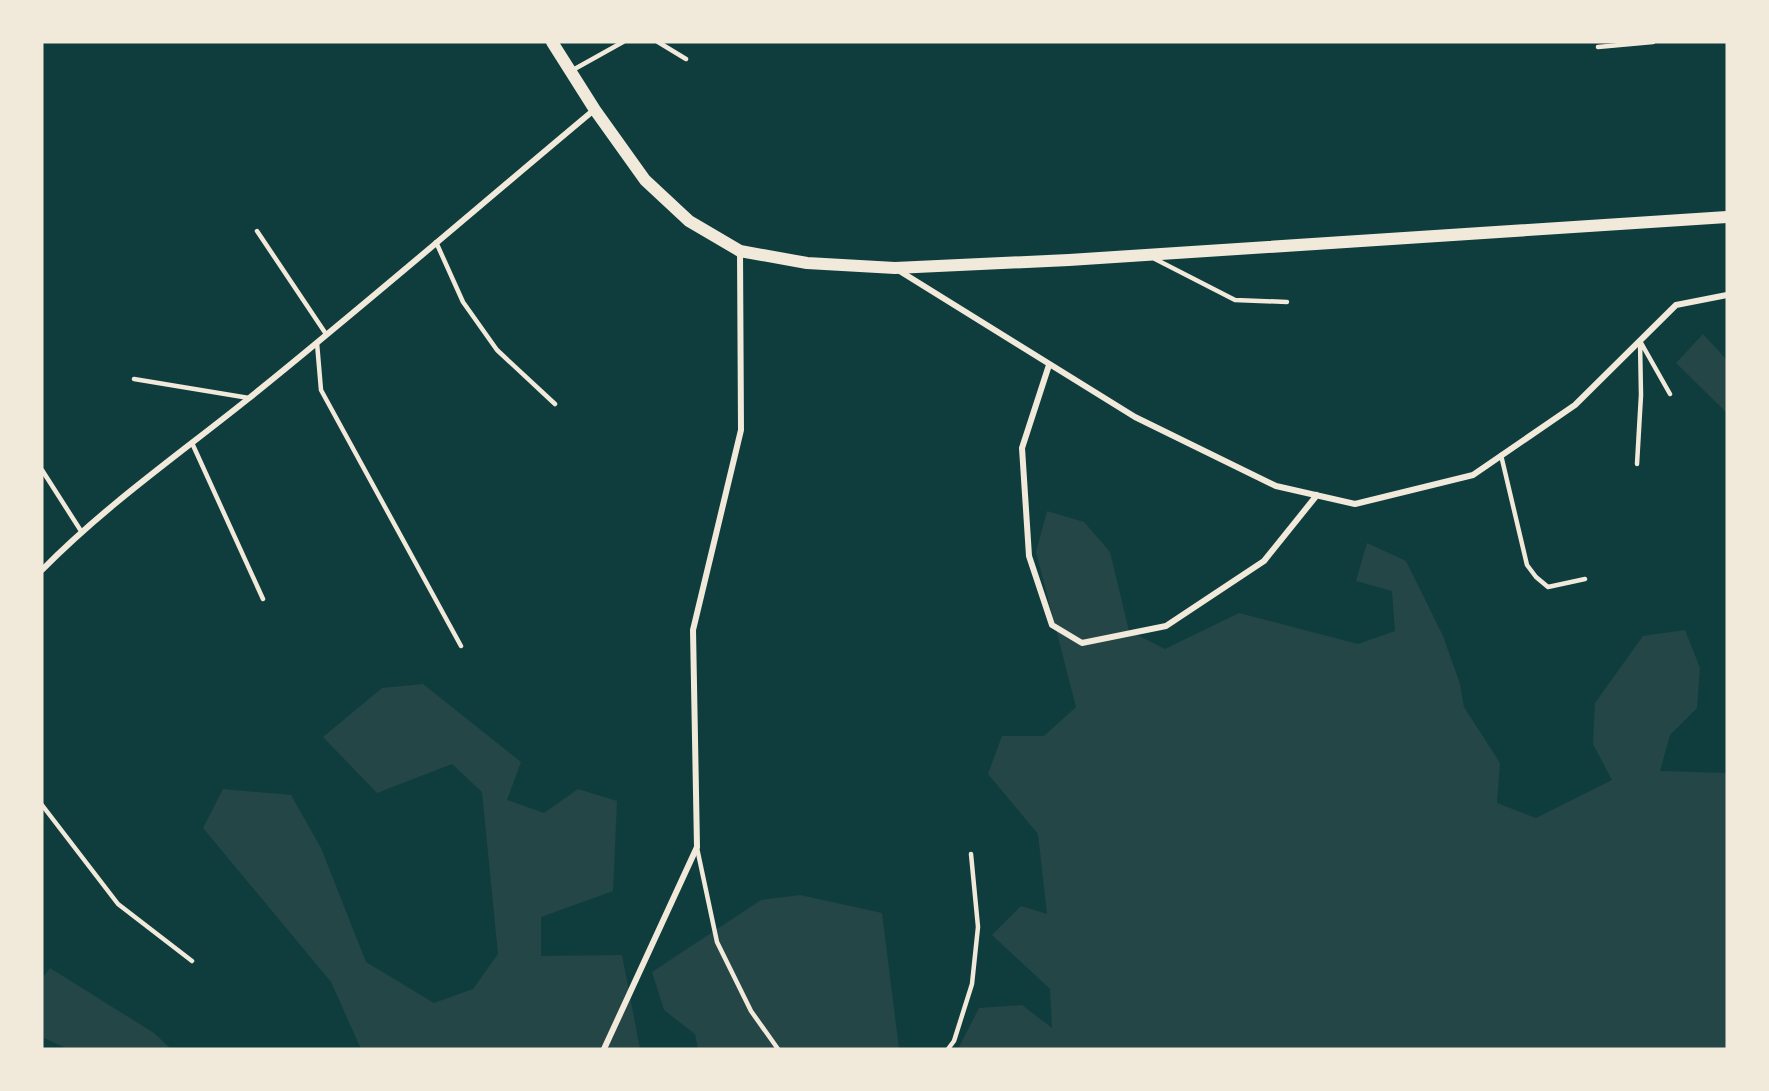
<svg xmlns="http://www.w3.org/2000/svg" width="1769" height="1091" font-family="'Times New Roman',serif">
<rect width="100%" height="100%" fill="#0f3d3e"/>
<!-- green -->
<path fill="#244646" d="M1703,334L1727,360V413L1676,363Z
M1047,511L1084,522L1110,552L1129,631L1165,649L1239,613L1358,644L1395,631L1392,591L1356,581L1367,543L1406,561L1443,636L1460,684L1464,707L1500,763L1497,803L1536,818L1612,780L1593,744L1595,703L1643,636L1685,630L1700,668L1697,708L1670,735L1660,771L1727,773V1049H958L979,1008L1022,1005L1052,1028L1050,989L992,935L1021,906L1047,914L1038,834L988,774L1002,736H1044L1076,707L1036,552Z
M423,684L521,762L507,800L544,813L578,789L617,801L613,891L541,917V956L622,955L640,1049H361L331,982L203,828L223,789L291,795L321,848L366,962L434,1003L473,989L498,954L482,792L452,764L377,793L323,737L382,688Z
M800,895L882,913L899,1049H698L695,1034L664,1010L652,972L761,900Z
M50,968L154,1033L171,1049H68L42,1037V979Z"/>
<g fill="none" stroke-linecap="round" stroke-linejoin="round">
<!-- service -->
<path stroke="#f1e9da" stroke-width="4.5" d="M658,42L686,59
M1598,47L1653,42
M571,71L623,42
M257,231L326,334
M436,242L463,302L497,350L555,404
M1155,259L1235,300L1287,302
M317,343L321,390L461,646
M134,379L249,398
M192,443L263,599
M1501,455L1527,565L1536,577L1548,587L1585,579
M1637,464L1641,395L1640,341L1670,394
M42,470L81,531
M42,805L118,904L192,961
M697,848L717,942L751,1011L778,1049
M948,1049L954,1041L972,984L978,927L971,854"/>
<!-- minor -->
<path stroke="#f1e9da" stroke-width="6" d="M898,270L1135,417L1276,486L1355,504L1473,475L1575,405L1676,305L1727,295
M1049,365L1022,448L1029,556L1052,625L1082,643L1166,626L1264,561L1317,495
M42,570C105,506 178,455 248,399C365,305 479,206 594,110
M604,1049L697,847L693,630L741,430L740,251"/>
<!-- secondary -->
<path stroke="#f1e9da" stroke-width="12" d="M552,42L595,110L645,180L689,221L740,251L807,263L895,268L1069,260L1727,217"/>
</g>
<!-- border -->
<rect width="1769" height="1091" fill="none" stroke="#f1e9da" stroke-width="87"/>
</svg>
